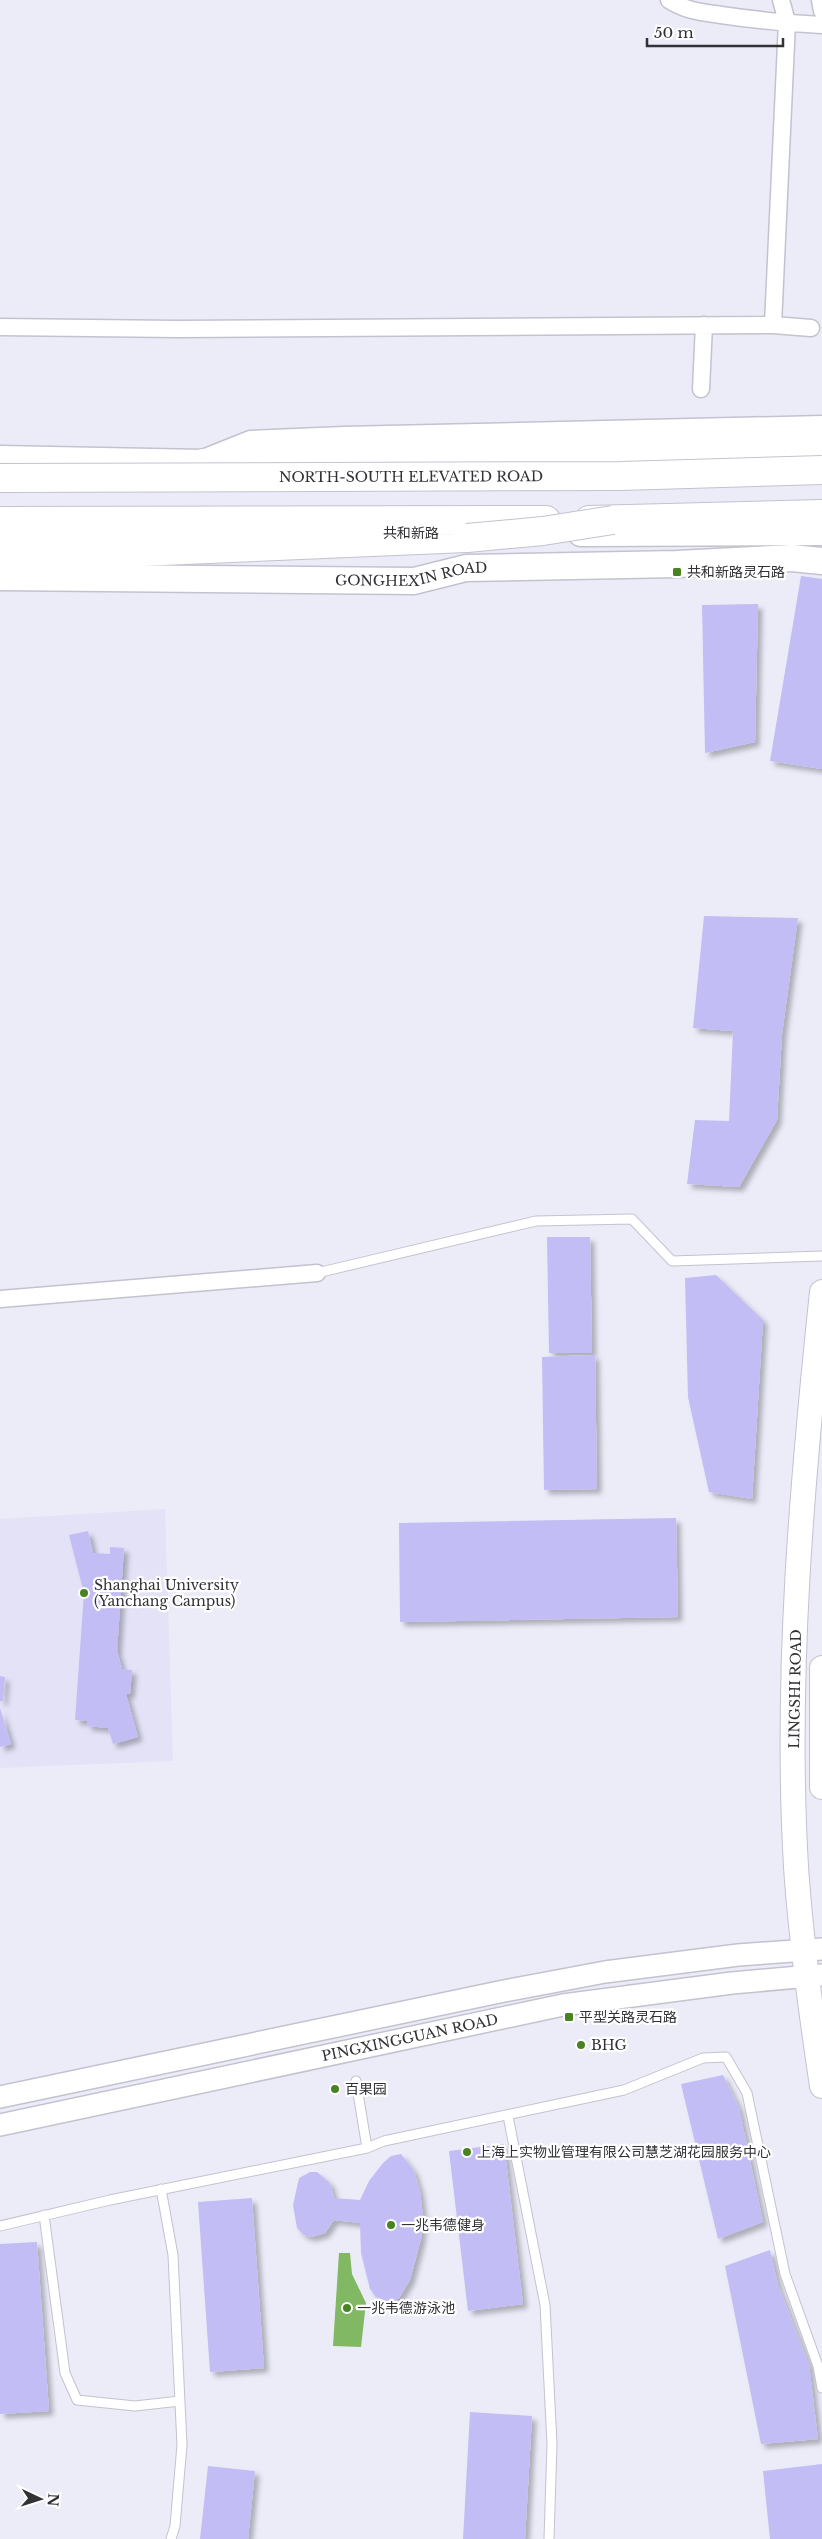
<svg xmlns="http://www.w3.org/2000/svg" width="822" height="2539" font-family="'Libre Baskerville','Noto Sans SC',serif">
<defs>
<filter id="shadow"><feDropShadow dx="4.5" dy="4.5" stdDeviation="2.5" flood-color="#0004"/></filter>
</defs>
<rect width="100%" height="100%" fill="#ececf9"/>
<!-- built -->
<path fill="#e3e2f7" d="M165,1509L173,1761L0,1768V1519Z"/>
<!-- water -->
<path fill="#81b864" d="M339,2253H350L352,2274L366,2303L361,2347L333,2346Z"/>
<!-- building -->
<path fill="#c2bdf5" filter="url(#shadow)" d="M801,576L822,579V769L770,761Z
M758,604L755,742L705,753L702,605Z
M704,916L798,918L782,1034L777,1120L739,1187L687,1184L695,1120L729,1121L733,1031L693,1028Z
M547,1237H590L592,1353H549Z
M716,1275L763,1320L752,1499L709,1492L688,1397L685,1278Z
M595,1355L597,1489L544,1490L542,1357Z
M676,1518L678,1617L400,1622L399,1523Z
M88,1531L93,1553L110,1554V1547L124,1548L117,1651L122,1669L132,1670L130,1694H126L138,1737L113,1744L108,1728L87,1726L88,1721L75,1720L84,1593L69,1535Z
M0,1676L5,1677L3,1701H0Z
M0,1708L11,1744L0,1747Z
M723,2075L739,2108L763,2222L718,2239L681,2084Z
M504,2144L523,2304L468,2311L449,2151Z
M401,2154L414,2171L420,2192L423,2217L421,2239L410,2280L399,2298L389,2302L376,2297L370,2289L361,2253L360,2223L334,2220L325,2233L312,2237L304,2235L297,2228L293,2205L299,2178L310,2172H317L330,2183L334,2198L360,2200L369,2181L383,2163L391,2156Z
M252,2198L264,2368L210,2372L198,2202Z
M37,2242L49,2411L0,2414V2244Z
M770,2250L778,2285L809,2365L818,2439L761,2444L725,2266Z
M470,2412L532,2416L525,2539H463Z
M822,2464V2539H770L763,2471Z
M208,2466L255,2471L248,2539H200Z"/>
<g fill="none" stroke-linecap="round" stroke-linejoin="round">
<!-- service casing -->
<g stroke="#c3c2cf" stroke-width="11">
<path id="service" d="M317,1273L536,1221L632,1219L672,1261L822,1256
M356,2081L367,2148
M508,2116L545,2305L552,2444L549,2539
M161,2189L173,2255L182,2445L175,2526L171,2539
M44,2215L65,2373L77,2400L135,2406L180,2401
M0,2226L110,2200L367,2148L384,2141L624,2090L703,2058L726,2057L747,2093L785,2274L818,2366L822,2388"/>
</g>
<!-- minor casing -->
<g stroke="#c3c2cf" stroke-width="19">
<path id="minor" d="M669,0C686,11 701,12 721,15C754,20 788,23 822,25
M820,0L822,11
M773,325L787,22L781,0
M0,327L178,329L773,325L811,328
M701,389L704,325
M0,1299L317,1273"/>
</g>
<!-- tertiary casing -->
<g stroke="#c3c2cf" stroke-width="24">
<g id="tertiary">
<path d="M0,2097L504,1991L605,1972L738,1955L822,1949"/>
<path id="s1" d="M0,2125L563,2005L732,1983L822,1975"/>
</g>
</g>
<!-- secondary casing -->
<g stroke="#c3c2cf" stroke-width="26">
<path id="secondary" d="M822,1292C802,1482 785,1675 796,1867C801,1940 811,2013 822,2086
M822,1668V1787"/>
</g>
<!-- primary casing -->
<g stroke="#c3c2cf" stroke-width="29">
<g id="primary">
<path d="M0,459L203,463L225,468"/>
<path d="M206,462L251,444L344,440L822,429"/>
<path d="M581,533L822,532"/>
<path d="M0,540L254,534"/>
<path id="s2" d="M0,577L414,581L466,568L677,564L792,558L822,561"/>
</g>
</g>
<!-- trunk casing -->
<g stroke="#c3c2cf" stroke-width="30">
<path id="trunk" d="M203,463L788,448L822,449
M589,520L822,514
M0,521L546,520
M0,558L466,538"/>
</g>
<!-- service -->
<use href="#service" stroke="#fff" stroke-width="9"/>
<!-- minor -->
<use href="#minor" stroke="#fff" stroke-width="16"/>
<!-- tertiary -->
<use href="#tertiary" stroke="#fff" stroke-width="21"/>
<!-- secondary -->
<use href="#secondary" stroke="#fff" stroke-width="24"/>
<!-- primary -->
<use href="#primary" stroke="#fff" stroke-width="26"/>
<!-- trunk -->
<use href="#trunk" stroke="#fff" stroke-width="28"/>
<!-- trunk-bridge casing -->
<g stroke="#c3c2cf" stroke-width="30" stroke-linecap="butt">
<g id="trunk-bridge">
<path id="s3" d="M0,478L621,476L822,470"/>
<path d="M467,538L543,531L613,520"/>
</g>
</g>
<!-- trunk-bridge -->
<use href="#trunk-bridge" stroke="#fff" stroke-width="28"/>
</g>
<!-- markers -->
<g fill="#48831f" stroke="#fff" stroke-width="2">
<rect x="672" y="567" width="10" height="10" rx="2.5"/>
<circle cx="84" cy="1593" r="5"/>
<rect x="564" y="2012" width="10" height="10" rx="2.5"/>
<circle cx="581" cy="2045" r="5"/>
<circle cx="335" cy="2089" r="5"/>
<circle cx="467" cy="2152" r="5"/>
<circle cx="391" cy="2225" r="5"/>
<circle cx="347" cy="2308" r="5"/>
</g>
<g text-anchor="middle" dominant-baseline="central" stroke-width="4.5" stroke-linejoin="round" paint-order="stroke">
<!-- street labels -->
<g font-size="14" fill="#313136" stroke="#fff">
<text stroke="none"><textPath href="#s3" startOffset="411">NORTH-SOUTH ELEVATED ROAD</textPath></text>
<text x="411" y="533">共和新路</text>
<text stroke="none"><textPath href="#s2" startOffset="412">GONGHEXIN ROAD</textPath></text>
<text transform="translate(795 1689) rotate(-89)">LINGSHI ROAD</text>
<text stroke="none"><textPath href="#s1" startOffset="419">PINGXINGGUAN ROAD</textPath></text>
</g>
<!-- poi labels -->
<g font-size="14" fill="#313136" stroke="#fff" text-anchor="start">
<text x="687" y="572">共和新路灵石路</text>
<text x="94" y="1585">Shanghai University<tspan x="94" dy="16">(Yanchang Campus)</tspan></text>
<text x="579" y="2017">平型关路灵石路</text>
<text x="591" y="2045">BHG</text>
<text x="345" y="2089">百果园</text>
<text x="477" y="2152">上海上实物业管理有限公司慧芝湖花园服务中心</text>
<text x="401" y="2225">一兆韦德健身</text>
<text x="357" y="2308">一兆韦德游泳池</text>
</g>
</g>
<!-- north arrow -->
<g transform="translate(40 2499) rotate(94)" stroke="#ffffff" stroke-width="4" paint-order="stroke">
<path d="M0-4L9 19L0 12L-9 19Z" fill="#313136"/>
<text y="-8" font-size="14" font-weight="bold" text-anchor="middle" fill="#313136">N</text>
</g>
<!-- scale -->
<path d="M647 38v8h136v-8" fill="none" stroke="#313136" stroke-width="2.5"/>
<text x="654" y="38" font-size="15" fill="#313136" stroke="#ffffff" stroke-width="4" paint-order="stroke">50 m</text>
</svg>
